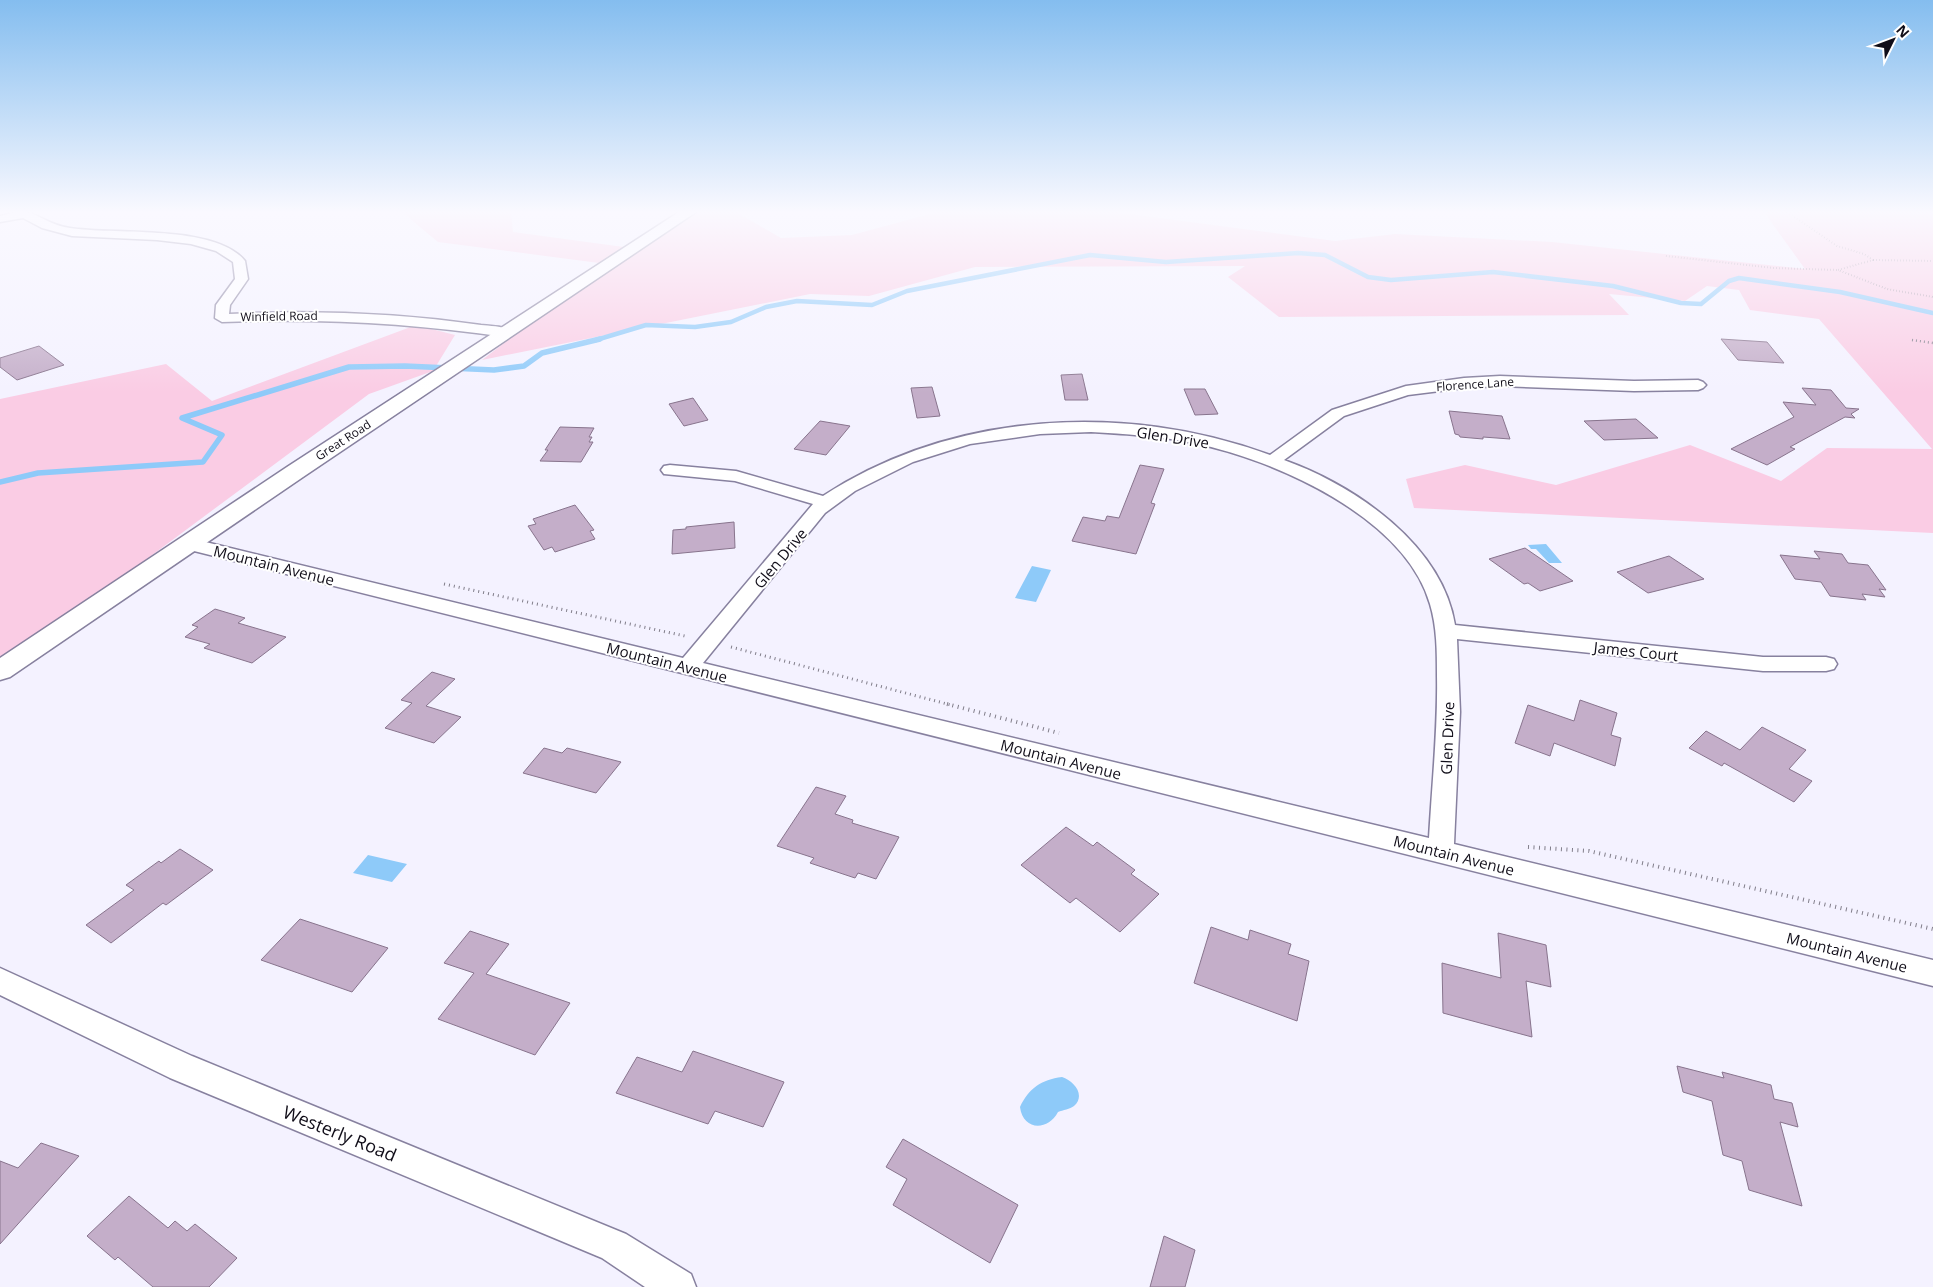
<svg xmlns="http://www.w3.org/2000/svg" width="1933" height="1287" font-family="'Open Sans',sans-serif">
<rect width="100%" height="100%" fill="#f4f2ff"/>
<!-- green -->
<path fill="#facce4" d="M402,212H511L513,232L631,248L686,212H736L781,238L852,235L937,212H1114L1335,241L1395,234L1552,242L1805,269L1764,212H1933V533L1414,508L1406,479L1465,465L1556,485L1690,445L1781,481L1827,448L1932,449L1819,319L1750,310L1739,290L1707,286L1685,301L1609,294L1629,315L1279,317L1228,277L1245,266L975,267L869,296L810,294L482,360L607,264L438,242Z
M416,325L455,335L433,371L369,394L0,668V399L166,364L212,401Z"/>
<!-- water -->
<path fill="#8ecaf9" d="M1546,544L1562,563H1549L1536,549H1531L1528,545Z
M1032,566L1051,570L1036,602L1015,598Z
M368,855L407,864L392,882L353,873Z
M1062,1077C1074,1081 1086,1095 1074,1106C1070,1109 1063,1110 1058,1112C1048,1131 1023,1131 1020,1107C1029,1088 1041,1080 1062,1077Z"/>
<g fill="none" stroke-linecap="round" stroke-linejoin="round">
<!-- stream-far1 -->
<path stroke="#8ecaf9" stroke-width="4.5" d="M596,340L646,325L695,327L731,322L766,307L797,301L872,305L907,291L1090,255L1166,262L1298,253L1325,255L1368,277L1391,280L1493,272L1613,286L1681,303L1701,304L1729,281L1739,278L1840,292L1933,313"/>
<!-- stream -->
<path stroke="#8ecaf9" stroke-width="5.5" d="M0,482L38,473L203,462L222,435L182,418L349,367L405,366L494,370L524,366L542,353L600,339"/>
</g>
<!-- building -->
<path fill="#c4aec9" stroke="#88748d" d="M1721,339L1767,342L1784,363L1738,360Z
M39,346L64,365L17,380L0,367V358Z
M1082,374L1088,400H1065L1061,375Z
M932,387L940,416L917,418L911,388Z
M1802,388L1831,390L1846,408L1859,409L1851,414L1855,418L1845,417L1790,447L1795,449L1767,465L1731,449L1794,417L1783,402L1816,405Z
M1184,389H1205L1218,414L1195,415Z
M693,398L708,420L684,426L669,404Z
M1449,411L1502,416L1510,439L1483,437V439L1460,437L1459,435L1455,434Z
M1636,419L1658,438L1604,440L1584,421Z
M820,421L850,426L826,455L794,449Z
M560,427L594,428L589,437H592L589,442H593L581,462L540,461L548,450H545Z
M1140,465L1164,469L1151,503L1155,504L1136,554L1072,541L1083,517L1105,521L1107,516L1119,518Z
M575,505L594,530L590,531L595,539L555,552L552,547L544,550L528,526L536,524L533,519Z
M734,522L735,548L672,554L673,530L686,529V527Z
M1525,548L1573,581L1540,591L1528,583L1524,584L1489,559Z
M1814,551L1842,554L1848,563L1868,565L1886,590L1879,589L1885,597L1862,594L1866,600L1830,596L1821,582L1795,579L1780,555L1820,559Z
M1669,556L1704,579L1648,593L1617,572Z
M215,609L245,618L238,623L286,637L252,663L204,648L210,644L185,637L198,627L192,625Z
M432,672L455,679L426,706L461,717L434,743L385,728L412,703L401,700Z
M1580,700L1617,713L1611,735L1621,738L1615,766L1554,743L1550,756L1515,743L1528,705L1574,721Z
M1762,727L1806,750L1789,769L1812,781L1794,802L1724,763L1722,766L1689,748L1706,731L1740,750Z
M544,748L562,753L567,748L621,762L596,793L523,773Z
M816,787L846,796L835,814L853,820L852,823L899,837L876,879L858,873L855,878L810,863L814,858L777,846Z
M1066,827L1093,846L1097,842L1135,870L1131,874L1159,894L1120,932L1076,898L1070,903L1021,865Z
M180,849L213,870L166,905L163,903L111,943L86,925L134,890L126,885L159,861L161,863Z
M300,919L388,948L352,992L261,960Z
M1211,927L1248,940L1250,930L1291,944L1288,954L1309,961L1297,1021L1194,983Z
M470,931L509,944L486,974L570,1003L535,1055L438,1019L474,973L444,963Z
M1498,933L1546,945L1551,987L1526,981L1532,1037L1443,1013L1442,963L1501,978Z
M693,1051L784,1082L763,1127L715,1111L708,1124L616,1093L637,1057L682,1072Z
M1677,1066L1724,1078L1722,1072L1771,1085L1774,1099L1792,1103L1798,1127L1780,1122L1802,1206L1749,1190L1742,1161L1723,1155L1712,1101L1683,1092Z
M903,1139L1018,1205L990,1263L893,1205L907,1179L886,1167Z
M41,1143L79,1156L0,1244V1161L18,1168Z
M129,1196L168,1228L175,1221L187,1231L195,1224L237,1258L209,1287H153L118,1257L115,1260L87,1236Z
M1164,1236L1195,1250L1185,1287H1150Z"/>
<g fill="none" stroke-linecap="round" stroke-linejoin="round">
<!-- minor casing -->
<g stroke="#87819f" stroke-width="3">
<path id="minor" d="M16,212C20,212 27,211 31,213C44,219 55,226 70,228C114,235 216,224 245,261L248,279L230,305L229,314C313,310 397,313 481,325C490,326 508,326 513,333L506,337C411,323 318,318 222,322L215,318L216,305L235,279L233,262L216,251L191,244L157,240L72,236L42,228L23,218L0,222V216Z
M1500,376L1634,381L1698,380L1703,382L1706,385L1703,388L1698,390L1634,391L1500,386L1464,388L1408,395L1344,416L1284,460C1356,486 1442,545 1455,625L1763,657H1826L1834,659L1837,664L1834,669L1826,671H1763L1457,639L1460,712L1454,844L1933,960V986L182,548L180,544L182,540L189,538L683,658L813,504L735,481L664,474L661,470L664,466L670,465L736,471L823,496C953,411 1126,402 1270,455L1332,410L1406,386L1464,378ZM1091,432C1125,434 1159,436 1193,443C1274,459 1405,517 1430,604C1437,627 1437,652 1437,676C1438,730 1432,784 1429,838L703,663L825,513L855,491L913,462L970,444L1040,434Z
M0,968L192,1056L626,1234L691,1274L696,1287H645L602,1258L170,1078L0,995Z"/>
</g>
<!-- tertiary casing -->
<g stroke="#87819f" stroke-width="3">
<path id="tertiary" d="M679,212H696L303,477L10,677L0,680V658L287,467Z"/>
</g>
<!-- path-far3 -->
<path stroke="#807d89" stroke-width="2" stroke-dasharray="0.5 2.5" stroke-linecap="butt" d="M1787,212L1837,246L1864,254L1873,260L1838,270L1887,289L1933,297
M1666,256L1774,268L1838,270
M1873,260L1933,261
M1912,340H1914"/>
<!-- path-far2 -->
<path stroke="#807d89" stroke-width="2.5" stroke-dasharray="1 3" stroke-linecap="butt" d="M1912,340L1933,343"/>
<!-- path-far1 -->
<path stroke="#807d89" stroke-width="3" stroke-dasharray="1 4" stroke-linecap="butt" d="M444,584L685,636
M731,647L951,705"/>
<!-- path -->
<path stroke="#807d89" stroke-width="4" stroke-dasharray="1 4.5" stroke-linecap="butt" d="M947,704L1059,733
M1528,847L1589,851L1933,929"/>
<!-- minor -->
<use href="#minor" fill="#fff" fill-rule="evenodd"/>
<!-- tertiary -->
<use href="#tertiary" fill="#fff" fill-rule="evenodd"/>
</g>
<!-- sky -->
<linearGradient id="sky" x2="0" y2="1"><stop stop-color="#84bdef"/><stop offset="0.54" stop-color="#faf9ff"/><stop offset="1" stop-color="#faf9ff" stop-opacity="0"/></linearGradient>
<rect width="1933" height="393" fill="url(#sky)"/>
<g text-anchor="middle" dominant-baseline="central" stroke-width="4" stroke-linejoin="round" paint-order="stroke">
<!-- far-street labels -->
<g font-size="12" fill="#100d18" stroke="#fff">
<text transform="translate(279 316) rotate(-1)">Winfield Road</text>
<text transform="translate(1475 384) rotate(-4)">Florence Lane</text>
<text transform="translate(343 440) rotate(-33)">Great Road</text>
</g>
<!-- street labels -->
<g font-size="15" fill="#100d18" stroke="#fff">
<text transform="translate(1173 437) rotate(9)">Glen Drive</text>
<text transform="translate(780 558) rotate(-50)">Glen Drive</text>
<text transform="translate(274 565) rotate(14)">Mountain Avenue</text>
<text transform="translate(1636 651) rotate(6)">James Court</text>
<text transform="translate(667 662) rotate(14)">Mountain Avenue</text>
<text transform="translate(1447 738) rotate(-88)">Glen Drive</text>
<text transform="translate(1061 759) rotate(14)">Mountain Avenue</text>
<text transform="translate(1454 855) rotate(14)">Mountain Avenue</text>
<text transform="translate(1847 952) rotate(14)">Mountain Avenue</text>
</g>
<!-- near-street labels -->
<g font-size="18" fill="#100d18" stroke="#fff">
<text transform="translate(340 1133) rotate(22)">Westerly Road</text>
</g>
</g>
<!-- north arrow -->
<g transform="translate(1893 40) rotate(48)" stroke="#ffffff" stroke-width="4" paint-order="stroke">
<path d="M0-4L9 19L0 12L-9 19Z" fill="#100d18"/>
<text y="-8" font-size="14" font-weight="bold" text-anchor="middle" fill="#100d18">N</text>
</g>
</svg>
